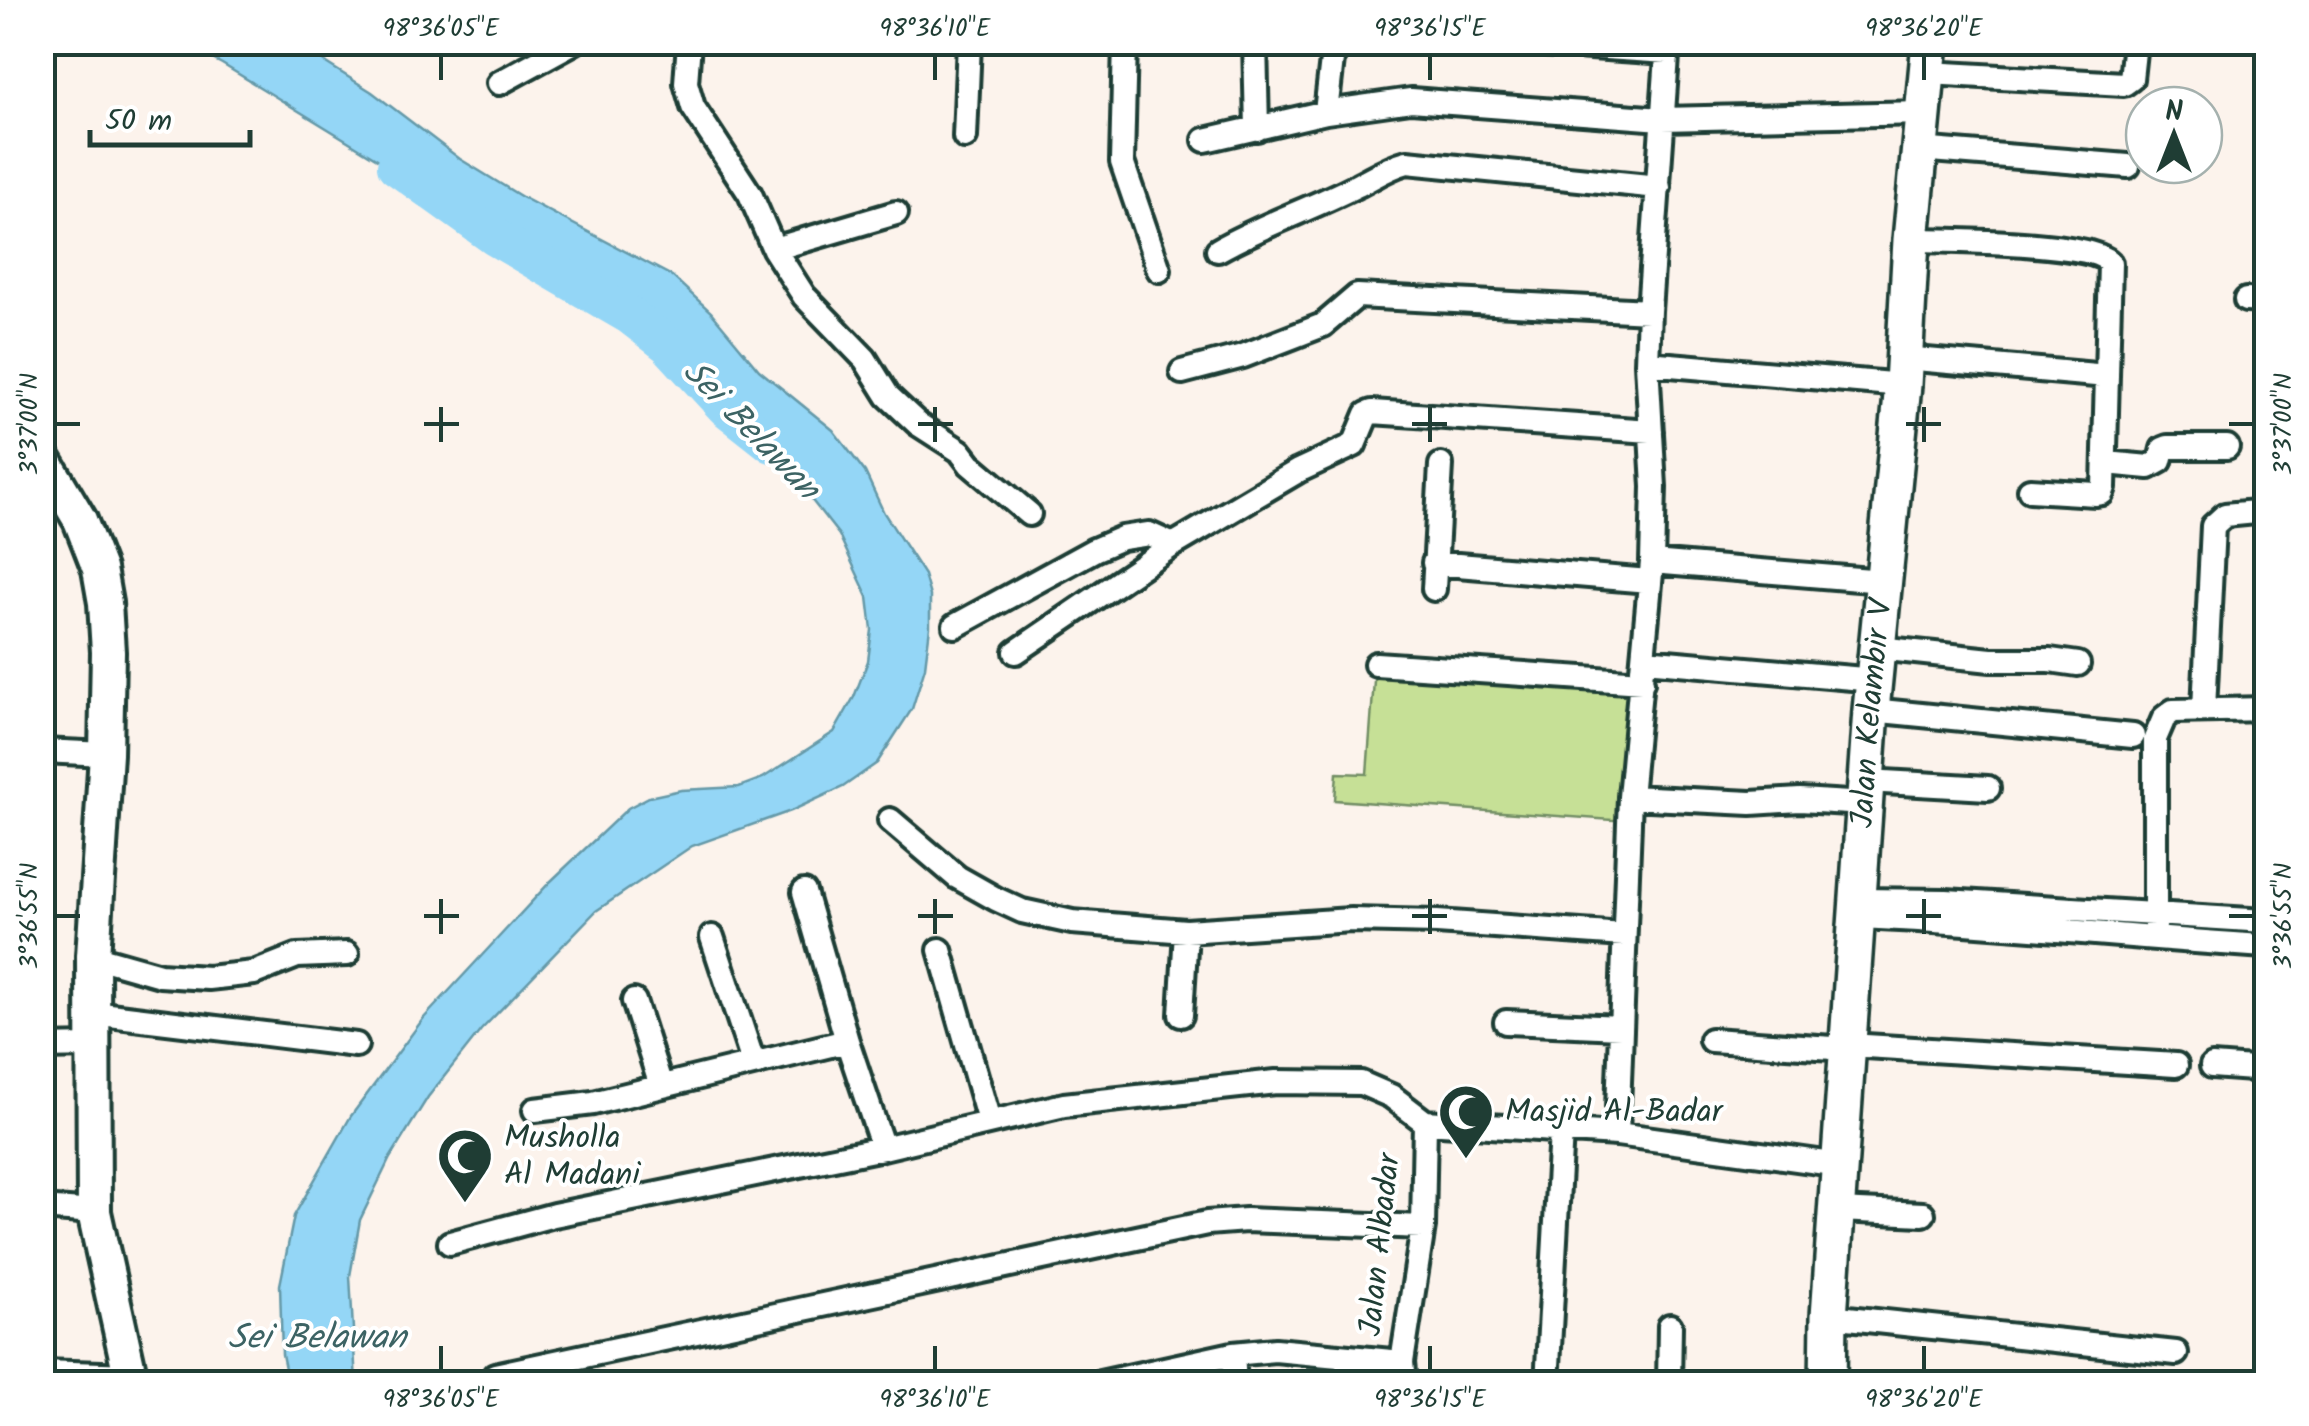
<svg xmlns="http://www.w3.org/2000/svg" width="2309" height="1426" font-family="Kalam,sans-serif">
<rect width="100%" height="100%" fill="#fcf3ec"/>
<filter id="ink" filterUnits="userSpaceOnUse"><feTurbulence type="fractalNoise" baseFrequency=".01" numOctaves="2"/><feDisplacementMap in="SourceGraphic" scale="20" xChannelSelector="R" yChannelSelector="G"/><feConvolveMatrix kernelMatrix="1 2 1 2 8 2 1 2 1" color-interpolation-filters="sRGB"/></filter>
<g filter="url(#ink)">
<!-- green -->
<path fill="#c6e096" stroke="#728e65" stroke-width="2.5" d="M1375,667L1650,687L1640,822L1335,800L1337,773L1367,774Z"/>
<!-- water -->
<path fill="#94d6f6" stroke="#6599a8" stroke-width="2.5" d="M181,43H294L372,92L460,159L522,197L672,276L711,312L759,370L833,430L865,472L884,513L924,575L930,596V627L925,667L912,709L877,763L843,787L791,811L692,846L596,911L481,1030L428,1097L390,1158L360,1220L350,1276L356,1383H288L282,1354L280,1285L294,1216L351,1116L423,1019L550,882L628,808L649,797L681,790L739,787L763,778L834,732L854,697L868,661L872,630L868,597L839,535L778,457L657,338L547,263L222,64Z"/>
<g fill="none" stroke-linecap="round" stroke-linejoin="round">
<!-- river -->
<path stroke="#94d6f6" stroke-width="38" d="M396,166L495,237L629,315L668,345L725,407L772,444"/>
<!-- street casing -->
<g stroke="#1f3d34" stroke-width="30">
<path id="street" d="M689,42L686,83L693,107L750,194L774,249L804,296L865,359L888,396L918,424L960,451L970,464L1029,514
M1125,42L1122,162L1159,270
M1255,42L1257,129
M1514,42L1668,52
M1928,73L2124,84L2131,79L2135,42
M499,83L574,42
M1326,112L1334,42
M965,137L969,42
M1205,140L1326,112L1411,100L1662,119L1924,113
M1919,149L2128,166
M1911,240C1944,241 2095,241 2110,263L2104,487L2102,493L2096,494L2030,490
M774,249L896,213
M1218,250C1262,225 1311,209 1356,186C1374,177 1388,167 1407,162L1659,187
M2246,300L2266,301
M1904,358L2107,376
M1647,363L1903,385
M1182,372L1243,356L1323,325L1357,296L1649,311
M2106,463L2149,467L2160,461L2163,449L2168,447H2227
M1652,562L1883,581
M1434,563L1649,581
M1434,589L1441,465
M955,626L1094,550L1122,538L1149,534L1173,545
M1878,648L1991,660H2050L2078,664
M1016,652L1173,545L1298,471L1354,445L1367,414L1372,412L1651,431
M1644,660L1875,680
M1376,664L1642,682
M2204,709L2213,526L2225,515L2266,511
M1871,710L2133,736
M42,751L106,754
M1867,781L1988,788
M1630,797L1751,803L1800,800L1865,804
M890,820L957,877L996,899L1022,911L1072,922L1186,931L1351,920L1437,922L1624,935
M804,892L847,1041L883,1148
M1858,900L1946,901L2266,921
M1857,917C1994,922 2130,938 2266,946
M2155,926V739L2164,718L2173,711L2266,709
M712,937L753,1062
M940,950L989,1121
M93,956L160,975L208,978L254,973L297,956L347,954
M634,1001L661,1086
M93,1013L356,1045
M1181,1015L1186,931
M1506,1022L1621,1027
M1711,1040L1849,1049
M1849,1045L2176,1065
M42,1047L93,1046
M2212,1066L2266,1070
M535,1110L593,1103L847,1041
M1425,1122L1617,1134L1840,1165
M1617,1134L1630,797L1652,562L1654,487L1647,363L1649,311L1668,42
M42,1208L94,1212
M1839,1210L1923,1214
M450,1243L554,1215L883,1148L1064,1105L1276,1082L1361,1083L1391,1096L1425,1122
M1829,1316L2176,1353
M1233,1354L1235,1384
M1347,1358V1384
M495,1375L1207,1223L1246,1220L1423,1227
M1096,1384L1233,1354L1275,1350L1402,1362
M1404,1384L1402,1362L1423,1227L1425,1122
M1547,1384L1561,1131
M1669,1384L1670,1326"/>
</g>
<!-- secondary casing -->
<g stroke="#1f3d34" stroke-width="40">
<path id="secondary" d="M42,456L80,520L99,569L105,603L108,652L106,754L93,956L94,1212L132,1384
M42,1377L131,1380"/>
</g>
<!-- primary casing -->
<g stroke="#1f3d34" stroke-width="42">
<g id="primary">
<path id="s1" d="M1828,1384L1829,1316L1871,710L1903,385L1911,240L1930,42"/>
</g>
</g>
<!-- street -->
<use href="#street" stroke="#fff" stroke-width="22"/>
<!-- secondary -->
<use href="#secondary" stroke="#fff" stroke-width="32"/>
<!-- primary -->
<use href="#primary" stroke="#fff" stroke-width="35"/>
</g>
</g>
<!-- ticks -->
<path fill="none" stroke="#1f3d34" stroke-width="4" d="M441,55V80M935,55V80M1430,55V80M1924,55V80M441,407V442M935,407V442M1430,407V442M1924,407V442M55,424H80M424,424H459M918,424H953M1412,424H1447M1906,424H1941M2229,424H2254M441,899V934M935,899V934M1430,899V934M1924,899V934M55,916H80M424,916H459M918,916H953M1412,916H1447M1906,916H1941M2229,916H2254M441,1346V1371M935,1346V1371M1430,1346V1371M1924,1346V1371"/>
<!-- icons -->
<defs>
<g id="mosque-pin" transform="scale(2.875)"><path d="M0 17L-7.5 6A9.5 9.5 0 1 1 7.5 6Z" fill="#1f3d34" stroke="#fff"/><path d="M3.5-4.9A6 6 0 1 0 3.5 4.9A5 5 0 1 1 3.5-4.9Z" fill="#fff"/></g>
</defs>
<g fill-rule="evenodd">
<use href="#mosque-pin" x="1466" y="1112"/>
<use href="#mosque-pin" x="465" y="1156"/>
</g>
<g text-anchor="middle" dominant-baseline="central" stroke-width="8" stroke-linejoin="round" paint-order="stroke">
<!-- street labels -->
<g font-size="32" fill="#1f3d34" stroke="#fff">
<text stroke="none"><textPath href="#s1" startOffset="672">Jalan Kelambir V</textPath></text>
<text transform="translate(1381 1245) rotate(-84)">Jalan Albadar</text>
</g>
<!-- poi labels -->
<g font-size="32" fill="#1f3d34" stroke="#fff" text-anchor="start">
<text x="1505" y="1112">Masjid Al-Badar</text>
<text x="504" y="1138">Musholla<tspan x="504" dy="37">Al Madani</tspan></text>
</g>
<!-- water labels -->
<g font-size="35" font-style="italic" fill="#3c6364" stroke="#fff">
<text transform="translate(750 431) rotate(46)">Sei Belawan</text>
<text x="317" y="1339">Sei Belawan</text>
</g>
</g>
<!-- margin -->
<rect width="2309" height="1426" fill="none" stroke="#fff" stroke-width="110"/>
<!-- north arrow -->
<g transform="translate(2174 135)"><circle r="48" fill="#ffffff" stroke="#a5b1ae" stroke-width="2.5"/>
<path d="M0-8L18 38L0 25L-18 38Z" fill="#1f3d34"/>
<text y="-15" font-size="28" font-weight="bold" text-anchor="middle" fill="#1f3d34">N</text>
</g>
<!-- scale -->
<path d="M90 130v15h160v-15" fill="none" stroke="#1f3d34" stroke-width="5"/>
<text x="105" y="130" font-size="30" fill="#1f3d34" stroke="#ffffff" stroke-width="8" paint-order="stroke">50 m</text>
<rect x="55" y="55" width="2199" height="1316" fill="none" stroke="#1f3d34" stroke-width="4"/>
<g font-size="25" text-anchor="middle" fill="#1f3d34">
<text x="441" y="36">98°36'05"E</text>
<text x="935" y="36">98°36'10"E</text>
<text x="1430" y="36">98°36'15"E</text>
<text x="1924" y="36">98°36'20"E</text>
<text transform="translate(28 424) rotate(-90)" y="9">3°37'00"N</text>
<text transform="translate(2282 424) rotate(-90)" y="9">3°37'00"N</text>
<text transform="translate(28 916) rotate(-90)" y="9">3°36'55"N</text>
<text transform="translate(2282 916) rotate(-90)" y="9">3°36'55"N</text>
<text x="441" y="1407">98°36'05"E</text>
<text x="935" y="1407">98°36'10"E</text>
<text x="1430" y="1407">98°36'15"E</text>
<text x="1924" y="1407">98°36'20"E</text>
</g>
</svg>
